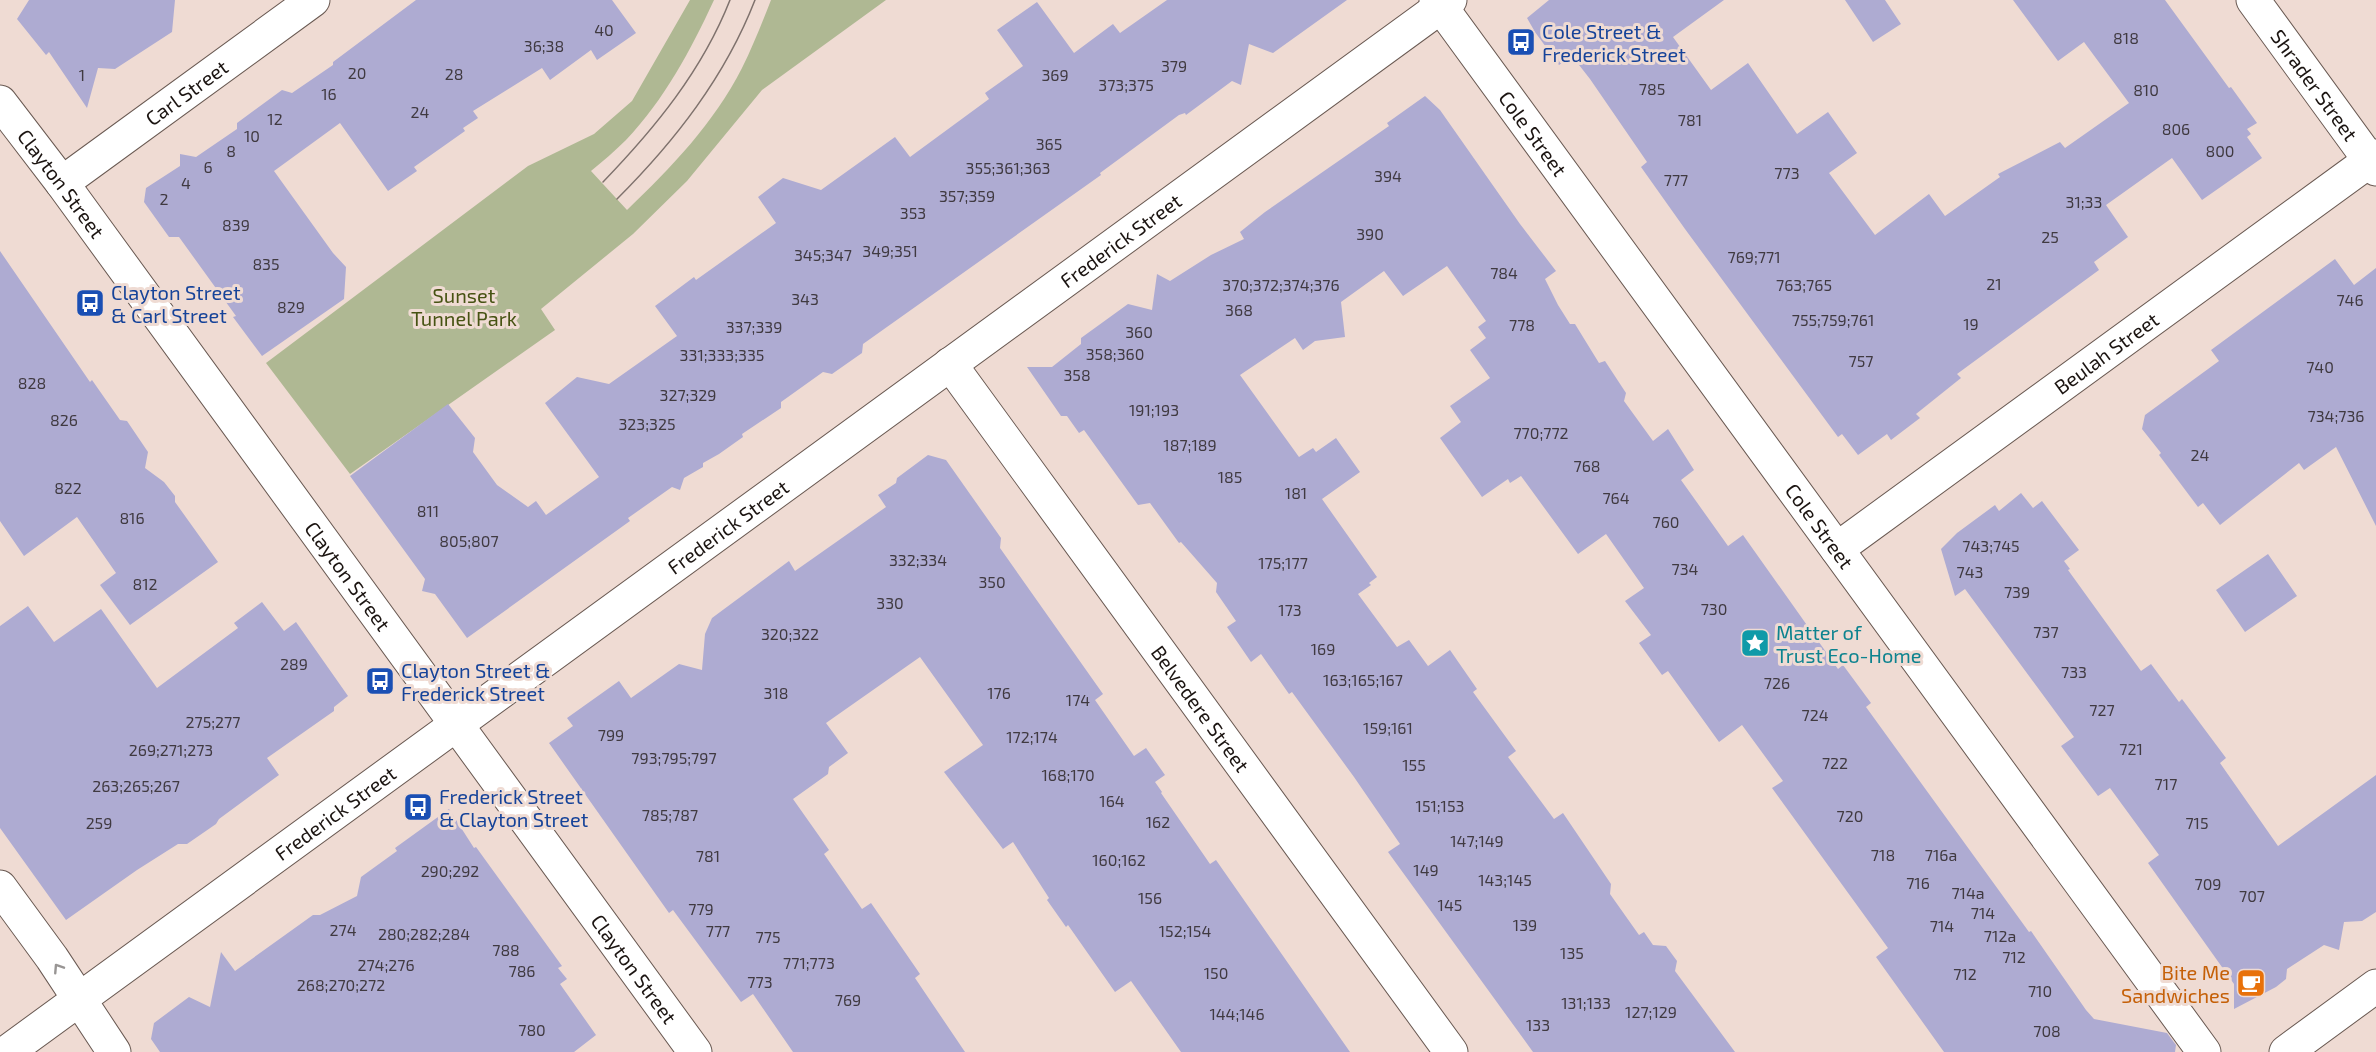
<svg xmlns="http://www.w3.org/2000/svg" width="2376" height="1052" font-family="'Exo 2',sans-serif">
<rect width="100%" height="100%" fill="#efdbd3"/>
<!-- green -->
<path fill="#afb893" d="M690,0H714C691,50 664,100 626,140C615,151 603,161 591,171L627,210C671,168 714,123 742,68C753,46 762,23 771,0H886L762,90L687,181L633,234L541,309L555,330L350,474L266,363L528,166L594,134L632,101Z"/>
<!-- building -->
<path fill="#aeabd2" d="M29,0H175L172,32L115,69L98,68L87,108L49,52L46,55L17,19Z
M416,0H612L636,33L597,60L591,50L550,80L542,68L473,111L478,118L463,128L465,131L414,167L417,171L388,191L340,123L274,171L333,253L346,267L344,299L262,356L233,317L236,316L179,237H169L144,202L146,188L180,166V154L196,157L237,129V123L282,90L292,93L333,65V62Z
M1167,0H1347L1273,53L1249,44L1241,85L1232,81L1186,115L1185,113L1179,115L1100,173L1101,175L863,344L862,353L832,374L823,372L781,402V408L742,434L743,437L719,454L703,463V467L684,478L680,490L672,487L628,518L630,521L467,638L435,594L422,591L425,579L350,476L448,404L475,438L473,452L497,485L528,507L536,501L546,515L599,477L545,403L577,377L609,384L677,336L655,306L694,277L696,280L776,223L758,197L783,178L821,190L895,137L910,157L989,99L985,93L1023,66L997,30L1037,2L1074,53L1113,24L1120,33Z
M1549,0H1724L1673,37L1711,90L1748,63L1797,134L1828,112L1857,153L1829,173L1875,235L1929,194L1945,216L2000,177L1998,174L2060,142L2065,148L2129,103L2084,42L2058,61L2013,0H2165L2229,88L2231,87L2257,123L2247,129L2251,134L2247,137L2262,158L2202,200L2172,158L2106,205L2128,237L2094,262L2099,270L1957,374L1961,378L1916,414L1920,418L1891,440L1887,434L1858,455L1842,434L1838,437L1685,229L1641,167L1647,162L1590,79L1572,56L1559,65L1535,32L1527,18Z
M1845,0H1885L1901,24L1873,42Z
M1425,96L1440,110L1520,224L1556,271L1545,279L1558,305L1570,324H1575L1599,363L1605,361L1626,393L1624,401L1653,441L1668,429L1694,470L1681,480L1728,546L1743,535L1838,669L1843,665L1871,703L1866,707L2029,932L2031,931L2086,1010L2094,1019L2167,1033L2176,1045L2175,1052H1944L1876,957L1888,948L1772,788L1783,781L1742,725L1719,742L1668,671L1662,675L1639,643L1651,635L1625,601L1644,588L1606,534L1578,554L1521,476L1510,483L1508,479L1482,497L1440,438L1461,422L1450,406L1490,378L1470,350L1486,338L1478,327L1486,321L1447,266L1403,296L1384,271L1341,302L1345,337L1315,341L1303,350L1295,338L1240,375L1299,457L1313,448L1316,452L1336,438L1360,472L1322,499L1377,577L1369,583L1371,585L1358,594L1397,647L1409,640L1428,666L1450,650L1477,689L1473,692L1516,751L1508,757L1554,819L1563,813L1611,884L1610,894L1639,935L1644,932L1653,945L1666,946L1677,961L1675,971L1735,1052H1533L1388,852L1400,844L1354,777L1292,692L1289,694L1261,654L1251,662L1227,627L1236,621L1216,592L1217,583L1181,542L1179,543L1150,503L1138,505L1084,430L1079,433L1067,416H1061L1027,367H1052L1081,344V338L1128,304L1152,310L1157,274L1170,281L1211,255L1244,239L1240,232L1265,212L1389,126L1387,123Z
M0,251L90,382L92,380L120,420L127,421L148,452L145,468L164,482L175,496V502L218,562L130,625L100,585L116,573L77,517L24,556L0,521Z
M2335,259L2354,285L2376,268V526L2336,447L2304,470L2299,463L2220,525L2203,503L2198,507L2159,455L2161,453L2142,429L2145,415L2219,361L2211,350Z
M928,455L946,460L1001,538L1000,548L1103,694L1095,700L1134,756L1146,748L1165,775L1155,782L1162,792L1161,793L1210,864L1216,860L1350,1052H1181L1131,981L1115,992L1068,925L1066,927L1047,900L1049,898L1013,842L1003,849L944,772L983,745L920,657L826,723L848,753L829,767L828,774L793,799L829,850L824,854L862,909L871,903L920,974L915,978L965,1052H793L753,994L741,1002L673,910L669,913L640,872L549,743L573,726L567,718L619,681L631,698L679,664L702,670L705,634L712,618L789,561L795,571L886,507L878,495L896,483L897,478Z
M2021,493L2033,508L2042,501L2079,550L2064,561L2070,569L2068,570L2141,671L2151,664L2179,702L2182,699L2226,758L2220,763L2278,846L2376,775V912L2362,921L2344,922L2339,950L2324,945L2287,969L2286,979L2276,987L2234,1009V984L2148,863L2159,855L2110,788L2098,796L2061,746L2074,737L1965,589L1955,596L1941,549L1957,533L1995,505L1999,511Z
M2268,554L2297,596L2245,632L2216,590Z
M262,602L284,631L296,622L348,696L334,707V711L267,758L279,775L219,819L216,824L187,844H178L137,870L66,920L0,828V626L28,606L54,642L101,609L157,688L238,628L234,623Z
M449,809L474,848L476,847L562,966L558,968L567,979L560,984L596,1035L574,1052H160L151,1039L154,1023L189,997L210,1007L221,952L235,971L313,915H320L357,896L361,877L397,851L395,848Z"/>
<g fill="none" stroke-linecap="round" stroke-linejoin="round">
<!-- minor casing -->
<g stroke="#695952" stroke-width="35">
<g id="minor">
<path id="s1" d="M1436,0L2204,1052"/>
<path id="s2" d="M2253,0L2376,169"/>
<path id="s3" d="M0,102L62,183L695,1052"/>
<path id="s4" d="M62,183L313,0"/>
<path id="s5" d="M950,364L1451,1052"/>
<path id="s6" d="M1837,549L2376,156"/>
<path d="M0,887L52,958L114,1052"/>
<path id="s7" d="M7,1052L1450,0"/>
<path d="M2286,1052L2376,986"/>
</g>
</g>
<!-- minor -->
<use href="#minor" stroke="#fff" stroke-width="33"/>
<!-- tram -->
<path stroke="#7f726d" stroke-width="1.5" d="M603,182C655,128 702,71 730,0
M617,199C675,141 725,77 755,0"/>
</g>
<!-- one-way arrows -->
<defs><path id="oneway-chevron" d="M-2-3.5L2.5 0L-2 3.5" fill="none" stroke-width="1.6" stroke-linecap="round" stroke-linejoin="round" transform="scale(1.5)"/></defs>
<use stroke="#989594" href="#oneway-chevron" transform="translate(58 968) rotate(-123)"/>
<!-- icons -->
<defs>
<g id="bus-square" transform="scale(1.5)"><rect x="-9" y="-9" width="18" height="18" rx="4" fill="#1a4fb4" stroke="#efdbd3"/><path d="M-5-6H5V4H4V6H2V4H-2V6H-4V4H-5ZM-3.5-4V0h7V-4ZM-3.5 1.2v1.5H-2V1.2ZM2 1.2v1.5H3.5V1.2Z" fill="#fff"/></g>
<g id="sight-square" transform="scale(1.5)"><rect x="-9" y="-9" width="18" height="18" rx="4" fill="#0f9aa8" stroke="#efdbd3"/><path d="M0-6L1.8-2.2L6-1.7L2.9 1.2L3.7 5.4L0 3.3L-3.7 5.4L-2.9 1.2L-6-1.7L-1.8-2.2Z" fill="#fff"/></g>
<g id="cafe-square" transform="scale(1.5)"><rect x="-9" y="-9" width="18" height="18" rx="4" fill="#e8710a" stroke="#efdbd3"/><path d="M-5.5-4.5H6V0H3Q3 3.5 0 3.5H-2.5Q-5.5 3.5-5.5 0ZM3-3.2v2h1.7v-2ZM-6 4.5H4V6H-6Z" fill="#fff"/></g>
</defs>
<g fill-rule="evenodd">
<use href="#bus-square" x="1521" y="42"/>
<use href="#bus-square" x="90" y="303"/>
<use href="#sight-square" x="1755" y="643"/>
<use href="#bus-square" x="380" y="681"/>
<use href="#bus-square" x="418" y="807"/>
<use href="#cafe-square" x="2251" y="983"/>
</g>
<g text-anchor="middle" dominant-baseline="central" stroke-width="6" stroke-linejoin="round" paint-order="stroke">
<!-- number labels -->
<g font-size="16" fill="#403a41">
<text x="604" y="29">40</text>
<text x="2126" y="37">818</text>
<text x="544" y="45">36;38</text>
<text x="1174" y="65">379</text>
<text x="357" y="72">20</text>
<text x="454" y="73">28</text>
<text x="82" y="74">1</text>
<text x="1055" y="74">369</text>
<text x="1126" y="84">373;375</text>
<text x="1652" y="88">785</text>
<text x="2146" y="89">810</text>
<text x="329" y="93">16</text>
<text x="420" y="111">24</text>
<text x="275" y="118">12</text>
<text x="1690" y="119">781</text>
<text x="2176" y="128">806</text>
<text x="252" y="135">10</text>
<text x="1049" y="143">365</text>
<text x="231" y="150">8</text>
<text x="2220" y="150">800</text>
<text x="208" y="166">6</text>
<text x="1008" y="167">355;361;363</text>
<text x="1787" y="172">773</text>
<text x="1388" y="175">394</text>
<text x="1676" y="179">777</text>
<text x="186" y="182">4</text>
<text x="967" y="195">357;359</text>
<text x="164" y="198">2</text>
<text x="2084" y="201">31;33</text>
<text x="913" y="212">353</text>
<text x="236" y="224">839</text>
<text x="1370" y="233">390</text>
<text x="2050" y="236">25</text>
<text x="890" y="250">349;351</text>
<text x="823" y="254">345;347</text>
<text x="1754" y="256">769;771</text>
<text x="266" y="263">835</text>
<text x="1504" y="272">784</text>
<text x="1994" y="283">21</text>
<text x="1281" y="284">370;372;374;376</text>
<text x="1804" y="284">763;765</text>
<text x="805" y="298">343</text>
<text x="2350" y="299">746</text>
<text x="291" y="306">829</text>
<text x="1239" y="309">368</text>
<text x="1833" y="319">755;759;761</text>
<text x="1971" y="323">19</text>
<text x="1522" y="324">778</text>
<text x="754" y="326">337;339</text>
<text x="1139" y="331">360</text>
<text x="1115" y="353">358;360</text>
<text x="722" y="354">331;333;335</text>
<text x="1861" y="360">757</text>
<text x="2320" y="366">740</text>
<text x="1077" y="374">358</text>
<text x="32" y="382">828</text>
<text x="688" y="394">327;329</text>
<text x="1154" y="409">191;193</text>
<text x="2336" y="415">734;736</text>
<text x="64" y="419">826</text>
<text x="647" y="423">323;325</text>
<text x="1541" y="432">770;772</text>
<text x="1190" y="444">187;189</text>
<text x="2200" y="454">24</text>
<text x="1587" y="465">768</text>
<text x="1230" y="476">185</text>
<text x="68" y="487">822</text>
<text x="1296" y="492">181</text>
<text x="1616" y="497">764</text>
<text x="428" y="510">811</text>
<text x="132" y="517">816</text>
<text x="1666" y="521">760</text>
<text x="469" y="540">805;807</text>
<text x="1991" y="545">743;745</text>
<text x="918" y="559">332;334</text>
<text x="1283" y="562">175;177</text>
<text x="1685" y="568">734</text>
<text x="1970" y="571">743</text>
<text x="992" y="581">350</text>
<text x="145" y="583">812</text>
<text x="2017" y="591">739</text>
<text x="890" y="602">330</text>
<text x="1714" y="608">730</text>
<text x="1290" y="609">173</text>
<text x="2046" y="631">737</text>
<text x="790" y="633">320;322</text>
<text x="1323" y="648">169</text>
<text x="294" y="663">289</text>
<text x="2074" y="671">733</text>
<text x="1363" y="679">163;165;167</text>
<text x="1777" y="682">726</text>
<text x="776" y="692">318</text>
<text x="999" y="692">176</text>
<text x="1078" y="699">174</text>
<text x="2102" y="709">727</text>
<text x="1815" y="714">724</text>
<text x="213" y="721">275;277</text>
<text x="1388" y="727">159;161</text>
<text x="611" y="734">799</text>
<text x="1032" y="736">172;174</text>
<text x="2131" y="748">721</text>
<text x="171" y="749">269;271;273</text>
<text x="674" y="757">793;795;797</text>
<text x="1835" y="762">722</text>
<text x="1414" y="764">155</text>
<text x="1068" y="774">168;170</text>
<text x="2166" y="783">717</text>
<text x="136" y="785">263;265;267</text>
<text x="1112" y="800">164</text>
<text x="1440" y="805">151;153</text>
<text x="670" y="814">785;787</text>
<text x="1850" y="815">720</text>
<text x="1158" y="821">162</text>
<text x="99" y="822">259</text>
<text x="2197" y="822">715</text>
<text x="1477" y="840">147;149</text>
<text x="1883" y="854">718</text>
<text x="1941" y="854">716a</text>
<text x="708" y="855">781</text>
<text x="1119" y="859">160;162</text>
<text x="1426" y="869">149</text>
<text x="450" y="870">290;292</text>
<text x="1505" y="879">143;145</text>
<text x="1918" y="882">716</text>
<text x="2208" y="883">709</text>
<text x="1968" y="892">714a</text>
<text x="2252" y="895">707</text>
<text x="1150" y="897">156</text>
<text x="1450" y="904">145</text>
<text x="701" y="908">779</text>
<text x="1983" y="912">714</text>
<text x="1525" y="924">139</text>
<text x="1942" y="925">714</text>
<text x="343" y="929">274</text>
<text x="718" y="930">777</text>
<text x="1185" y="930">152;154</text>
<text x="424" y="933">280;282;284</text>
<text x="2000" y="935">712a</text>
<text x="768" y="936">775</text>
<text x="506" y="949">788</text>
<text x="1572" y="952">135</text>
<text x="2014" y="956">712</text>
<text x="809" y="962">771;773</text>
<text x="386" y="964">274;276</text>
<text x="522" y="970">786</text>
<text x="1216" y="972">150</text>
<text x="1965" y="973">712</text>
<text x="760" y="981">773</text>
<text x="341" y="984">268;270;272</text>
<text x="2040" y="990">710</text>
<text x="848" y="999">769</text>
<text x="1586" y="1002">131;133</text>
<text x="1651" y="1011">127;129</text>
<text x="1237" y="1013">144;146</text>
<text x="1538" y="1024">133</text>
<text x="532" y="1029">780</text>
<text x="2047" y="1030">708</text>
</g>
<!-- transit labels -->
<g font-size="20" fill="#164399" stroke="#efdbd3" text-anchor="start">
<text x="1542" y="31">Cole Street &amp;<tspan x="1542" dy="23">Frederick Street</tspan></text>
<text x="111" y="292">Clayton Street<tspan x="111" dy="23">&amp; Carl Street</tspan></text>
<text x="401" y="670">Clayton Street &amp;<tspan x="401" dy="23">Frederick Street</tspan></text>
<text x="439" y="796">Frederick Street<tspan x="439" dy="23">&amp; Clayton Street</tspan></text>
</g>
<!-- street labels -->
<g font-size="20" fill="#1b1411" stroke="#efdbd3">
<text stroke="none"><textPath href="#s2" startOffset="105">Shrader Street</textPath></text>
<text stroke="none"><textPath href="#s4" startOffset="154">Carl Street</textPath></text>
<text stroke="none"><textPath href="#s1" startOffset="165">Cole Street</textPath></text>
<text stroke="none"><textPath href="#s3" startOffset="102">Clayton Street</textPath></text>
<text stroke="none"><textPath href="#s7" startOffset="1378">Frederick Street</textPath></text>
<text stroke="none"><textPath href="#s6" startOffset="333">Beulah Street</textPath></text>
<text stroke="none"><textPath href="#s7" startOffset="892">Frederick Street</textPath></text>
<text stroke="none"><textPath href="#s1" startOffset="651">Cole Street</textPath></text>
<text stroke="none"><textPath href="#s3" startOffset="588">Clayton Street</textPath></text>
<text stroke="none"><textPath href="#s5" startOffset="426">Belvedere Street</textPath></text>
<text stroke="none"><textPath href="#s7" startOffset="406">Frederick Street</textPath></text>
<text stroke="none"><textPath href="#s3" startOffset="1074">Clayton Street</textPath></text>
</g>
<!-- park labels -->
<g font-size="20" fill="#475313" stroke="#efdbd3">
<text x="464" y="295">Sunset<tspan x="464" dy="23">Tunnel Park</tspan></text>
</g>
<!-- culture labels -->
<g font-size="20" fill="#0d838f" stroke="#efdbd3" text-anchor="start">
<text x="1776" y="632">Matter of<tspan x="1776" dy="23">Trust Eco-Home</tspan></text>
</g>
<!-- food labels -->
<g font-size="20" fill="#c56008" stroke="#efdbd3" text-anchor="end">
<text x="2230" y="972">Bite Me<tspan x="2230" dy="23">Sandwiches</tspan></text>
</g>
</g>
</svg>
